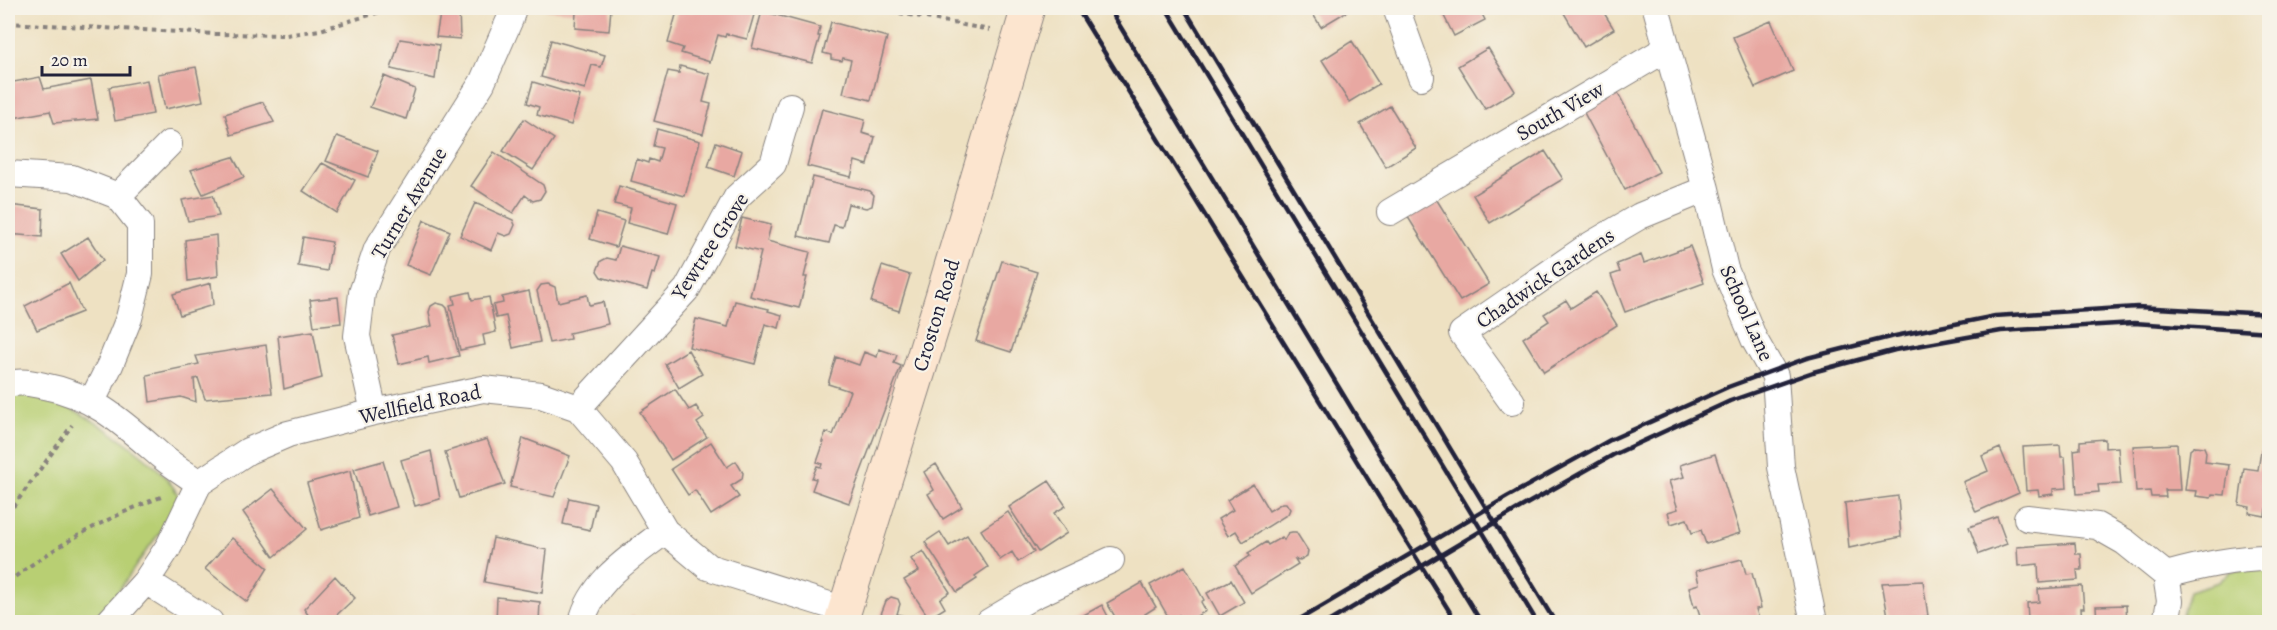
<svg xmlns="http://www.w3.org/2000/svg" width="2277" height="630" font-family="Alegreya,serif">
<rect width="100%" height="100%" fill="#f7f3e8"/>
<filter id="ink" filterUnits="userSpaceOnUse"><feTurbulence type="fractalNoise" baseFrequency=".0167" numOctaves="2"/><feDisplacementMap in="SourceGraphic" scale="12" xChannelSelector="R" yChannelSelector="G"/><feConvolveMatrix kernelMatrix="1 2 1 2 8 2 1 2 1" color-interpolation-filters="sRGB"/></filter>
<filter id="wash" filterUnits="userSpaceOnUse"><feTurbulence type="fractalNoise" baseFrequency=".008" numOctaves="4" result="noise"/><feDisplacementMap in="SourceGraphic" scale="24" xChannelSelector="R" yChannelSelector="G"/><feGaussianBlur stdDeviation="1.35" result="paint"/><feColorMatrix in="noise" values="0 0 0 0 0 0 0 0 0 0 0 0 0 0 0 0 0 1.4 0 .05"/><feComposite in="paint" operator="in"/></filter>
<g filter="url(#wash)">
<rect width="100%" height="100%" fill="#eee1c2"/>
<!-- green -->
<path fill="#b8cf73" stroke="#6d7857" stroke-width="1.5" d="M16,391C28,394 40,396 52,400C87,413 168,465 180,500C172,518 161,531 149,547C130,573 115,600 92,622H8V392Z
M2269,566V622H2180L2189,591L2219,582L2231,571Z"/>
<g id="blocks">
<!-- building -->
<path fill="#e8a8a2" d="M441,8H459L460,39L436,37Z
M546,8H611L609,31L575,28L576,12L546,10Z
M678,8L693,12L694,8H756L747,39L726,34L725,37L718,35L710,62L681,53L683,48L668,43Z
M1309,8H1351V9L1321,27Z
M1440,8H1479L1485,20L1454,36Z
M1561,8H1601L1614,29L1584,47Z
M762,11L820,27L818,36H820L812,63L752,48Z
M1771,21L1793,71L1755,88L1733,37Z
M831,22L887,37L871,100L843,93L851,60L843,58L842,61L831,59V55L823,53Z
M400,39L439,45L435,79L391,69Z
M551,40L605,55L601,67L592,65L585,89L541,77Z
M1352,41L1379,84L1349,102L1322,60Z
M1488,48L1515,91L1485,109L1458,66Z
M680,66L710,74L703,102L711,104L703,134L654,121L668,71L679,73Z
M196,67L203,101L165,109L158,74Z
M384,76L415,89L406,119L370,107Z
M40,77L44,89L91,80L98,119L54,123L50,111L8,119V83Z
M147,80L153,114L115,121L109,87Z
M533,82L580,96L571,125L537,115L539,107L527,103Z
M1616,89L1659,172L1625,190L1581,107Z
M263,102L274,122L231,135L225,114Z
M1390,106L1416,148L1386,167L1360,124Z
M822,109L865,120L862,133L875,137L868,165L855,161L851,177L807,166Z
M524,119L554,139L533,170L503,151Z
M657,129L700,141L685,196L631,181L637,159L648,163L649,159L658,162L662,148L653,146Z
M337,136L378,151L368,177L326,161Z
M716,142L742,151L734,176L708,167Z
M1545,151L1563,179L1490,223L1473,195Z
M494,152L543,185L545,191L540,199L533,201L525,195L513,213L471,186Z
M233,157L244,177L203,194L191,170Z
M322,163L355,180L337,213L303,191Z
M813,177L870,191L874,195L872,206L866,208L848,204L842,227L834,225L829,243L798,236Z
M619,186L677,203L668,234L627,223L631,208L614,204Z
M213,195L219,216L188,221L182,200Z
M1435,197L1489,284L1460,301L1406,214Z
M475,203L513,220L515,225L511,234L506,236L498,233L491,250L460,236Z
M8,205L43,209L42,237L8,234Z
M597,213L624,221L616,247L590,239Z
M742,218L771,225L767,241L810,252L804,277H807L799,308L750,296L761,252L735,246Z
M424,220L450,231L431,275L406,265Z
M216,235L218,276L188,281L185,240Z
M88,237L103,260L78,281L61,254Z
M303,237L332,242L327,271L298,266Z
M620,246L660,257L655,274L652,273L647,290L601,277L597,271L601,261L607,258L616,260Z
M1690,246L1704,283L1625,312L1611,275L1620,272L1617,264L1641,255L1644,263Z
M1002,261L1037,272L1011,352L976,341Z
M882,266L910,275L899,311L871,302Z
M69,283L82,312L37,330L25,306Z
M211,283L213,305L180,315L173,294Z
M548,284L555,287L558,302L587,295L589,305L603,302L608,324L569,333L570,339L549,343L537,291L541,285Z
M529,291L540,342L513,348L506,316L496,318L493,305L503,303L502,297Z
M470,292L472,300L489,297L496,332L483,335L485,345L460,350L450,305L455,304L453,296Z
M1596,292L1617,325L1544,372L1523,338L1549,321L1544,314L1566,300L1571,308Z
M338,297L341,323L314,326L310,300Z
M735,301L769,309L768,311L782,315L779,328L765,324L755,364L689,347L696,319L728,327Z
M436,303L444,305L447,308L459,356L429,363L428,357L399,364L392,335L432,326L429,312L431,306Z
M313,331L322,378L284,389L278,336Z
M266,345L272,393L205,399L198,378L194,379L196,402L181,397L150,402L147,375L199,364L196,356Z
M879,349L897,355L894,363L901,366L849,503L812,490L816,479L812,478L817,466L821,467L822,464L817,462L824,442H822L826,432L833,435L850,391L828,384L836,357L859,365L864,352L877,357Z
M688,350L702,374L679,388L665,364Z
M675,389L689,410L696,406L704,418L697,423L707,437L671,460L640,412Z
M523,438L570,456L554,497L510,487Z
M487,439L505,484L459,498L445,452Z
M2105,439V448L2118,447L2121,484L2098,485L2099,492L2077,494L2074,450L2080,449V441Z
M711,442L727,467L736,461L743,473L742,479L731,486L739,497L711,515L695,490L688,495L671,469Z
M2177,444L2180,490H2165L2166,497H2151L2150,491L2136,492L2133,446Z
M2060,445L2061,457H2065L2067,488L2053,489V494L2039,496L2038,490L2026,491L2023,447Z
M2195,446L2204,447L2206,452L2205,462L2229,465L2225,495L2212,494L2211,498L2196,496L2197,491L2185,490L2190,450Z
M2000,448L2019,493L1976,512L1963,482L1988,471L1982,456Z
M431,451L440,499L415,506L401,460Z
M2261,451L2270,452V509H2266L2265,516L2249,513L2250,507L2239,505L2244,468L2258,470Z
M1715,454L1740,533L1706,544L1701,530L1692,533L1687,519L1671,524L1668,512L1678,509L1669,481L1684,477L1680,465Z
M383,461L397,507L368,516L354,469Z
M936,464L962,507L943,519L928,494L934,490L924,472Z
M350,471L359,518L321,530L307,483Z
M1049,481L1066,506L1054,513L1067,533L1038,552L1009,507Z
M1253,484L1269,511L1282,503H1286L1290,509L1288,514L1243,542L1236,531L1228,536L1218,519L1233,510L1227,500Z
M273,489L307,529L274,557L243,512Z
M1898,496L1901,537L1849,548L1845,503Z
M569,498L596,504L590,530L563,524Z
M1008,512L1034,552L1018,562L1012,552L1000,560L981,530Z
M1997,517L2007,544L1979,554L1969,527Z
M940,532L949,546L967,535L988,567L975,576L977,579L957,592L925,542Z
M1292,532H1296L1308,551L1307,556L1300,560L1295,559L1298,564L1251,593L1235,566L1250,556L1248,553L1266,542L1268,545L1282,537L1284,540L1288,533Z
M232,538L268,568L247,602L205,569Z
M493,538L547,550L542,593L484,582Z
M2075,543L2076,554H2081L2082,570H2077L2078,580L2039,583L2038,564L2018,566L2017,547Z
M923,551L950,592L940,599L945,608L929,618L904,580L919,571L911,559Z
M1742,559L1746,574L1752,573L1761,608L1756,609L1760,622H1697L1696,620L1701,619L1697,606L1694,607L1689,587L1699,584L1696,571Z
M1185,566L1204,600L1201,602L1206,611L1186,622H1184L1179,615L1170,620L1150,585Z
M335,576L355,598L329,622H313L304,609Z
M1231,580L1244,602L1220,616L1207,593Z
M1923,581L1928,616L1889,622L1882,583Z
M1142,583L1156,607L1145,614L1150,622H1118L1107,603Z
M2082,586L2084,608H2081L2082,622H2041V618L2028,619L2027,603L2039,602L2038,589Z
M497,597L540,602L539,622H496Z
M891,597L898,599L900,604L897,614L920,620V622H878L886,601Z
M1102,605L1111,622H1071Z
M2126,605L2127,622H2097L2096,606Z
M631,616L652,622H631Z"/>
</g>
</g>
<g filter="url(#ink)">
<use href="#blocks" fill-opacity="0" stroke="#88827e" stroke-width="1.5"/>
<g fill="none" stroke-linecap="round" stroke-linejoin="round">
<!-- street casing -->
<g stroke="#88827e" stroke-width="28">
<path id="street" d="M1396,8L1421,77
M1656,8L1706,189L1725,269L1754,339L1775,376L1781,467L1814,622
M8,174L72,178L118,196L140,224V274L129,318L110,365L92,401
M118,196L169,144
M1390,212L1666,49
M8,384C21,381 31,383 44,386C94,395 124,424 161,456C173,466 186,474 199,483
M1512,402L1462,333L1587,247L1640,216L1706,189
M578,408L687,289L737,197L773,164L790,106
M374,412L357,336L362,293L377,249L482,83L510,19L513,8
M2027,518L2097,526L2125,542L2166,575L2170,601L2166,622
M2166,575C2200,566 2234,558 2270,558
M146,581L210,622
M109,622L146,581L169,546L199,483L248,451L288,434L374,412L483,389L541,395L578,408L624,462L665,531L708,567L845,610
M582,622C592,580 633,556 665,531
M989,622L1031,597L1111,560"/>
</g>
<!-- secondary casing -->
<g stroke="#88827e" stroke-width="35">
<path id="secondary" d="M841,622L941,300L1028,8"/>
</g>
<!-- path -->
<path stroke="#88827e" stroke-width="4" stroke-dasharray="4.5 4.5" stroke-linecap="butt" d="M873,8L990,30
M8,23L217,34L286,35L320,30L393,8
M8,514L72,425
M8,582C55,546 105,518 161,497"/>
<!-- street -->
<use href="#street" stroke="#fff" stroke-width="26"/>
<!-- secondary -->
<use href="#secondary" stroke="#fce5cf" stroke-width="33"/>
<!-- rail -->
<path stroke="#22223b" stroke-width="4.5" d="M1077,8L1456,622
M1109,8L1481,622
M1166,8L1537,622
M1184,8L1555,622
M1295,622L1507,497L1610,440L1728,387L1807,358L1890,337L1995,316L2137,307L2270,314
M1328,622L1516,510L1613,455L1730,401L1813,372L1895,350L2001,331L2134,323L2270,332"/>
</g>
</g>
<g text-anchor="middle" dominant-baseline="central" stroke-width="4.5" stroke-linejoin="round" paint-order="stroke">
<!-- street labels -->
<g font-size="21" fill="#22223b" stroke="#f7f3e8">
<text transform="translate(1560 111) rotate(-30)">South View</text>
<text transform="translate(409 203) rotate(-59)">Turner Avenue</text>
<text transform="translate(710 246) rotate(-57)">Yewtree Grove</text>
<text transform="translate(1545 278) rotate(-34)">Chadwick Gardens</text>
<text transform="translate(1747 313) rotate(66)">School Lane</text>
<text transform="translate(936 315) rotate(-73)">Croston Road</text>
<text transform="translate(420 404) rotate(-12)">Wellfield Road</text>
</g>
</g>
<!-- margin -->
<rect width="2277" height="630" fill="none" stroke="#f7f3e8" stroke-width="30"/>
<!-- scale -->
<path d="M42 66v9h88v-9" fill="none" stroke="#22223b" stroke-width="3"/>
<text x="51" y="66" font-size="18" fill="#22223b" stroke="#f7f3e8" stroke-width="4.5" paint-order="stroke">20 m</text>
</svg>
